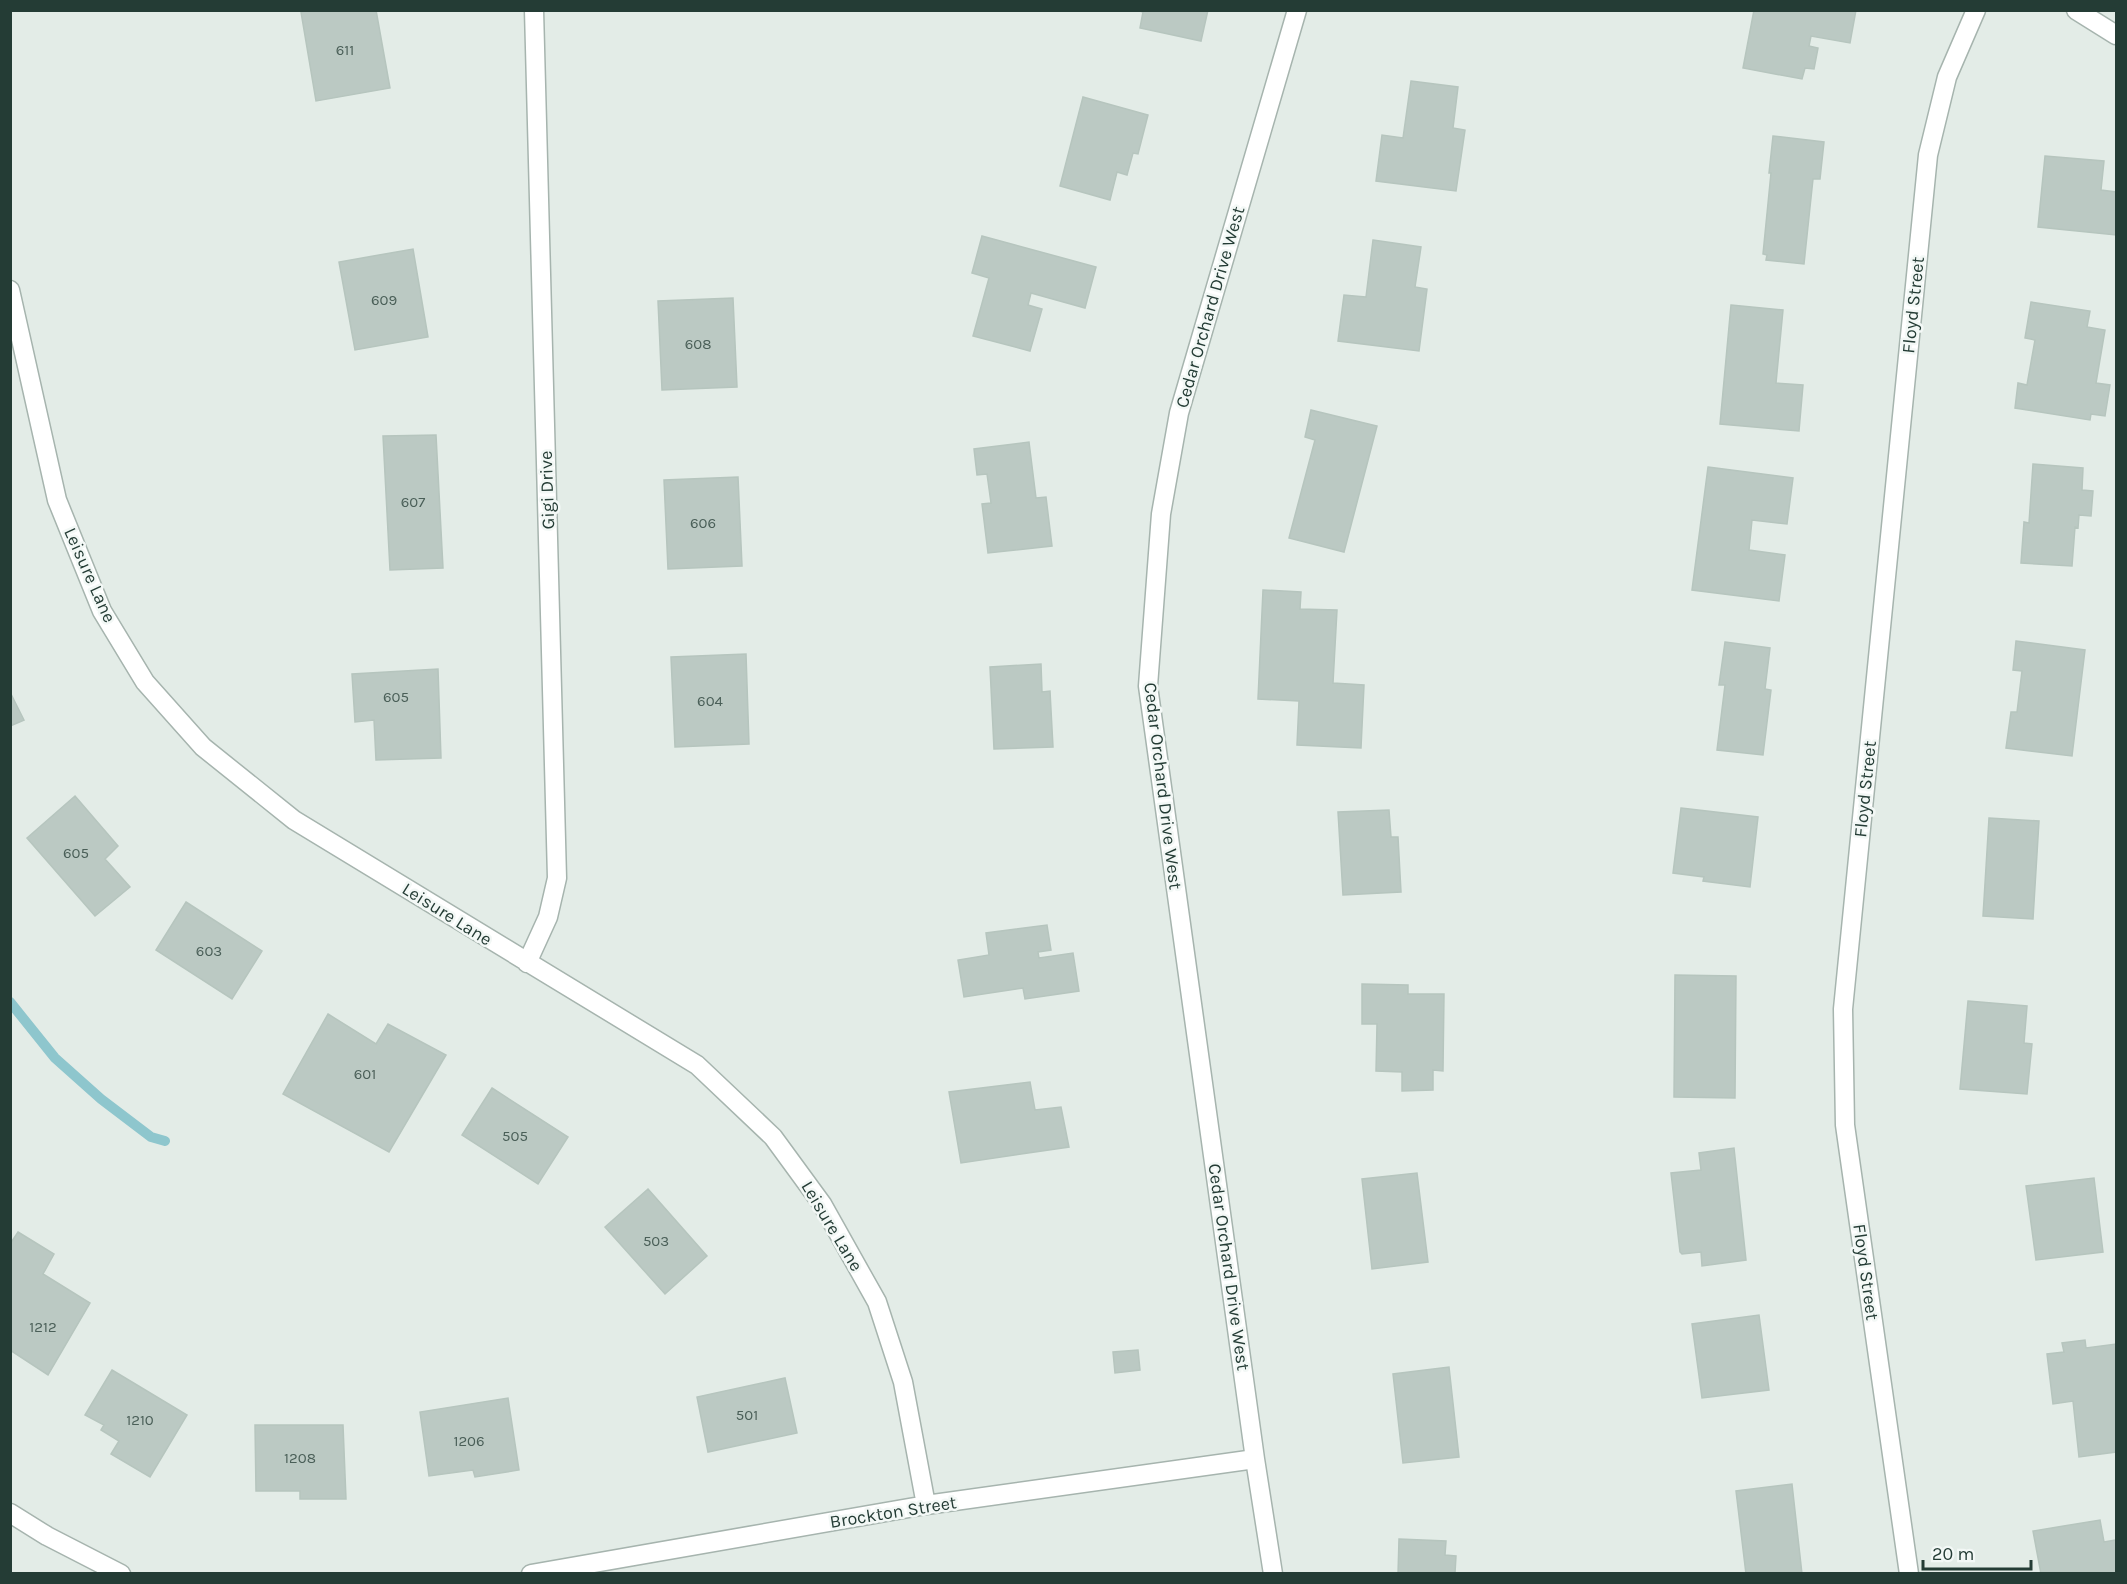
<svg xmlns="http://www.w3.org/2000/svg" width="2127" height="1584" font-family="Karla,sans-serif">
<rect width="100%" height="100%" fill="#e3ece7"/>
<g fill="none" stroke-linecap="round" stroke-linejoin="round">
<!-- stream -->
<path stroke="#8ec6cd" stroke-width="10" d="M10,1002L55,1058L101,1099L151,1137L165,1141"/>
</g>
<!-- building -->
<path fill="#bbc9c3" stroke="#b6c5be" stroke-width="1.5" d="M310,10H376L390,88L316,101L301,12Z
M1136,10H1208L1201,41L1140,28L1143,12Z
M1754,10H1856L1850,43L1811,36L1809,46L1818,48L1814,69L1805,68L1802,79L1743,68Z
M1411,81L1458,87L1453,128L1465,130L1456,191L1376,181L1382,135L1403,138Z
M1083,97L1148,115L1138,154L1133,153L1127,175L1117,172L1110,200L1060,186Z
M1773,136L1824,142L1820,179H1813L1804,264L1766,260L1767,255L1763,254L1771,173H1769Z
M2045,156L2104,161L2101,190L2116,192V235L2038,227Z
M982,236L1096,267L1085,308L1031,293L1028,305L1042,309L1030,351L973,336L989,278L972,273Z
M1373,240L1421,247L1415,287L1427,289L1419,351L1338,341L1344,295L1366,297Z
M413,249L428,337L355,350L339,262Z
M733,298L737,387L662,390L658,301Z
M2031,302L2090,311L2087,327L2105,330L2096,383L2110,385L2105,416L2091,414L2090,420L2015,408L2018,383L2027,385L2035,340L2025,338Z
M1731,305L1783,310L1776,383L1803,385L1799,431L1720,424Z
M1311,410L1377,426L1344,552L1289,538L1315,440L1305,437Z
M436,435L443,568L390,570L383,436Z
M1029,442L1036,498L1046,497L1052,546L988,553L982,504L991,503L987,474L977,475L974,449Z
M2033,464L2083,468L2082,490L2093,491L2091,516L2079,515L2078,528L2075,527L2072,566L2021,563L2024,522L2029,523Z
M1708,467L1793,478L1787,524L1752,520L1749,550L1785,555L1779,601L1692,590Z
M738,477L742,566L668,569L664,480Z
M1263,590L1301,592L1300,609L1337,610L1333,683L1364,685L1361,748L1297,745L1299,701L1258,699Z
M2016,641L2085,650L2072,756L2006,748L2011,712H2017L2022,671L2013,670Z
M1725,642L1770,648L1765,689L1771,690L1763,755L1717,750L1725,685H1719Z
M746,654L749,744L675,747L671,657Z
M1041,664L1042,692L1050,691L1053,747L994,749L990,667Z
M438,669L441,758L376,760L374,720L355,722L352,674Z
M10,692L24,720L10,726Z
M75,796L118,846L105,859L130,887L95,916L27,838Z
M1681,808L1758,817L1750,887L1703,881L1704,877L1673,873Z
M1389,810L1391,837H1398L1401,892L1343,895L1338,812Z
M1989,818L2039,821L2033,919L1983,916Z
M186,902L262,951L232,999L156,950Z
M1047,925L1051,950L1038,952L1039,958L1073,953L1079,991L1025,999L1023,988L964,997L958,960L989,955L986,933Z
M1675,975L1736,976L1735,1098L1674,1097Z
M1362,984L1408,985V994H1444L1443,1071L1433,1070V1090L1402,1091V1072L1376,1071L1377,1024H1362Z
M1968,1001L2027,1006L2024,1043L2032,1044L2027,1094L1960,1089Z
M328,1014L376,1044L388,1024L446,1055L389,1152L283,1094Z
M1030,1082L1035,1110L1061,1107L1069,1147L961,1163L949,1092Z
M492,1088L568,1137L538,1184L462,1135Z
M1734,1148L1746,1260L1702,1266L1701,1252L1682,1254L1680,1252L1671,1173L1701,1170L1699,1153Z
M1417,1173L1428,1262L1372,1269L1362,1179Z
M2094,1178L2103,1252L2036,1260L2026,1186Z
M648,1189L707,1256L665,1294L605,1227Z
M18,1232L54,1254L43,1274L90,1303L48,1375L10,1350V1244Z
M1759,1315L1769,1390L1702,1398L1692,1324Z
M2085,1340L2086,1348L2116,1344V1452L2079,1457L2073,1401L2053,1404L2047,1354L2064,1352L2062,1343Z
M1138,1350L1140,1370L1115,1373L1113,1352Z
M1449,1367L1459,1457L1403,1463L1393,1374Z
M112,1370L187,1415L150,1477L111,1454L119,1441L101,1430L104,1425L85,1415Z
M785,1378L797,1433L708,1452L697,1397Z
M508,1398L519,1470L475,1477L473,1470L429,1476L420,1412Z
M255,1425H343L346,1499H300V1491H256Z
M1792,1484L1802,1574H1746L1736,1491Z
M2100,1520L2104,1542L2116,1540V1573L2041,1574L2033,1531Z
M1399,1539L1446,1541L1445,1555L1456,1556L1455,1573L1461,1574H1398Z"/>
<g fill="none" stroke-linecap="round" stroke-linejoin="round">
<!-- minor casing -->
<g stroke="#a6b4ae" stroke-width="21">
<path id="minor" d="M2076,10L2116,35
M10,290L57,500L102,611L145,682L203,747L294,820L697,1065L773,1137L822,1204L877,1302L903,1382L926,1505
M527,963L548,917L557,878L534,10
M10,1513L47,1536L121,1574
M531,1574L926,1505L1255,1459
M1273,1574L1255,1459L1148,686L1161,514L1179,413L1297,10
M1909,1574L1845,1125L1843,1009L1928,155L1947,77L1976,10"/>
</g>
<!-- minor -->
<use href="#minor" stroke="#fff" stroke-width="18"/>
</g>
<g text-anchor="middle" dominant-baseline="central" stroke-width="5" stroke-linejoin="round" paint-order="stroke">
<!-- number labels -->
<g font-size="15" fill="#4a5f58">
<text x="345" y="50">611</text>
<text x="384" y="300">609</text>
<text x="698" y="344">608</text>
<text x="413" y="502">607</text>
<text x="703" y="523">606</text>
<text x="396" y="697">605</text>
<text x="710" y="701">604</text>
<text x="76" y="853">605</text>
<text x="209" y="951">603</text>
<text x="365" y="1074">601</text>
<text x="515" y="1136">505</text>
<text x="656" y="1241">503</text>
<text x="43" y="1327">1212</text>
<text x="747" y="1415">501</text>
<text x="140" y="1420">1210</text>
<text x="469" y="1441">1206</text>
<text x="300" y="1458">1208</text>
</g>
<!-- street labels -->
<g font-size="18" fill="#243c35" stroke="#f3f8f6">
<text transform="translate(1913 305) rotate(-84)">Floyd Street</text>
<text transform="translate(1210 307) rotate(-74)">Cedar Orchard Drive West</text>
<text transform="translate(547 490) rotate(-92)">Gigi Drive</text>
<text transform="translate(90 575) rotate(66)">Leisure Lane</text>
<text transform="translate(1163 786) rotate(83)">Cedar Orchard Drive West</text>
<text transform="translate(1865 789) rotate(-84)">Floyd Street</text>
<text transform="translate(447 914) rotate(32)">Leisure Lane</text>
<text transform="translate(832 1226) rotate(59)">Leisure Lane</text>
<text transform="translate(1229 1267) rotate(82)">Cedar Orchard Drive West</text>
<text transform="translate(1866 1272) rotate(82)">Floyd Street</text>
<text transform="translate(893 1512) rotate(-9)">Brockton Street</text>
</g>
</g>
<!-- border -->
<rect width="2127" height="1584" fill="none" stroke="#243c35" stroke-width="24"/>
<!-- scale -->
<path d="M1923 1560v9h108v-9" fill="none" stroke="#243c35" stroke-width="3"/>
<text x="1932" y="1560" font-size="18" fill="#243c35" stroke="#f3f8f6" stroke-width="4.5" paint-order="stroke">20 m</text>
</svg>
